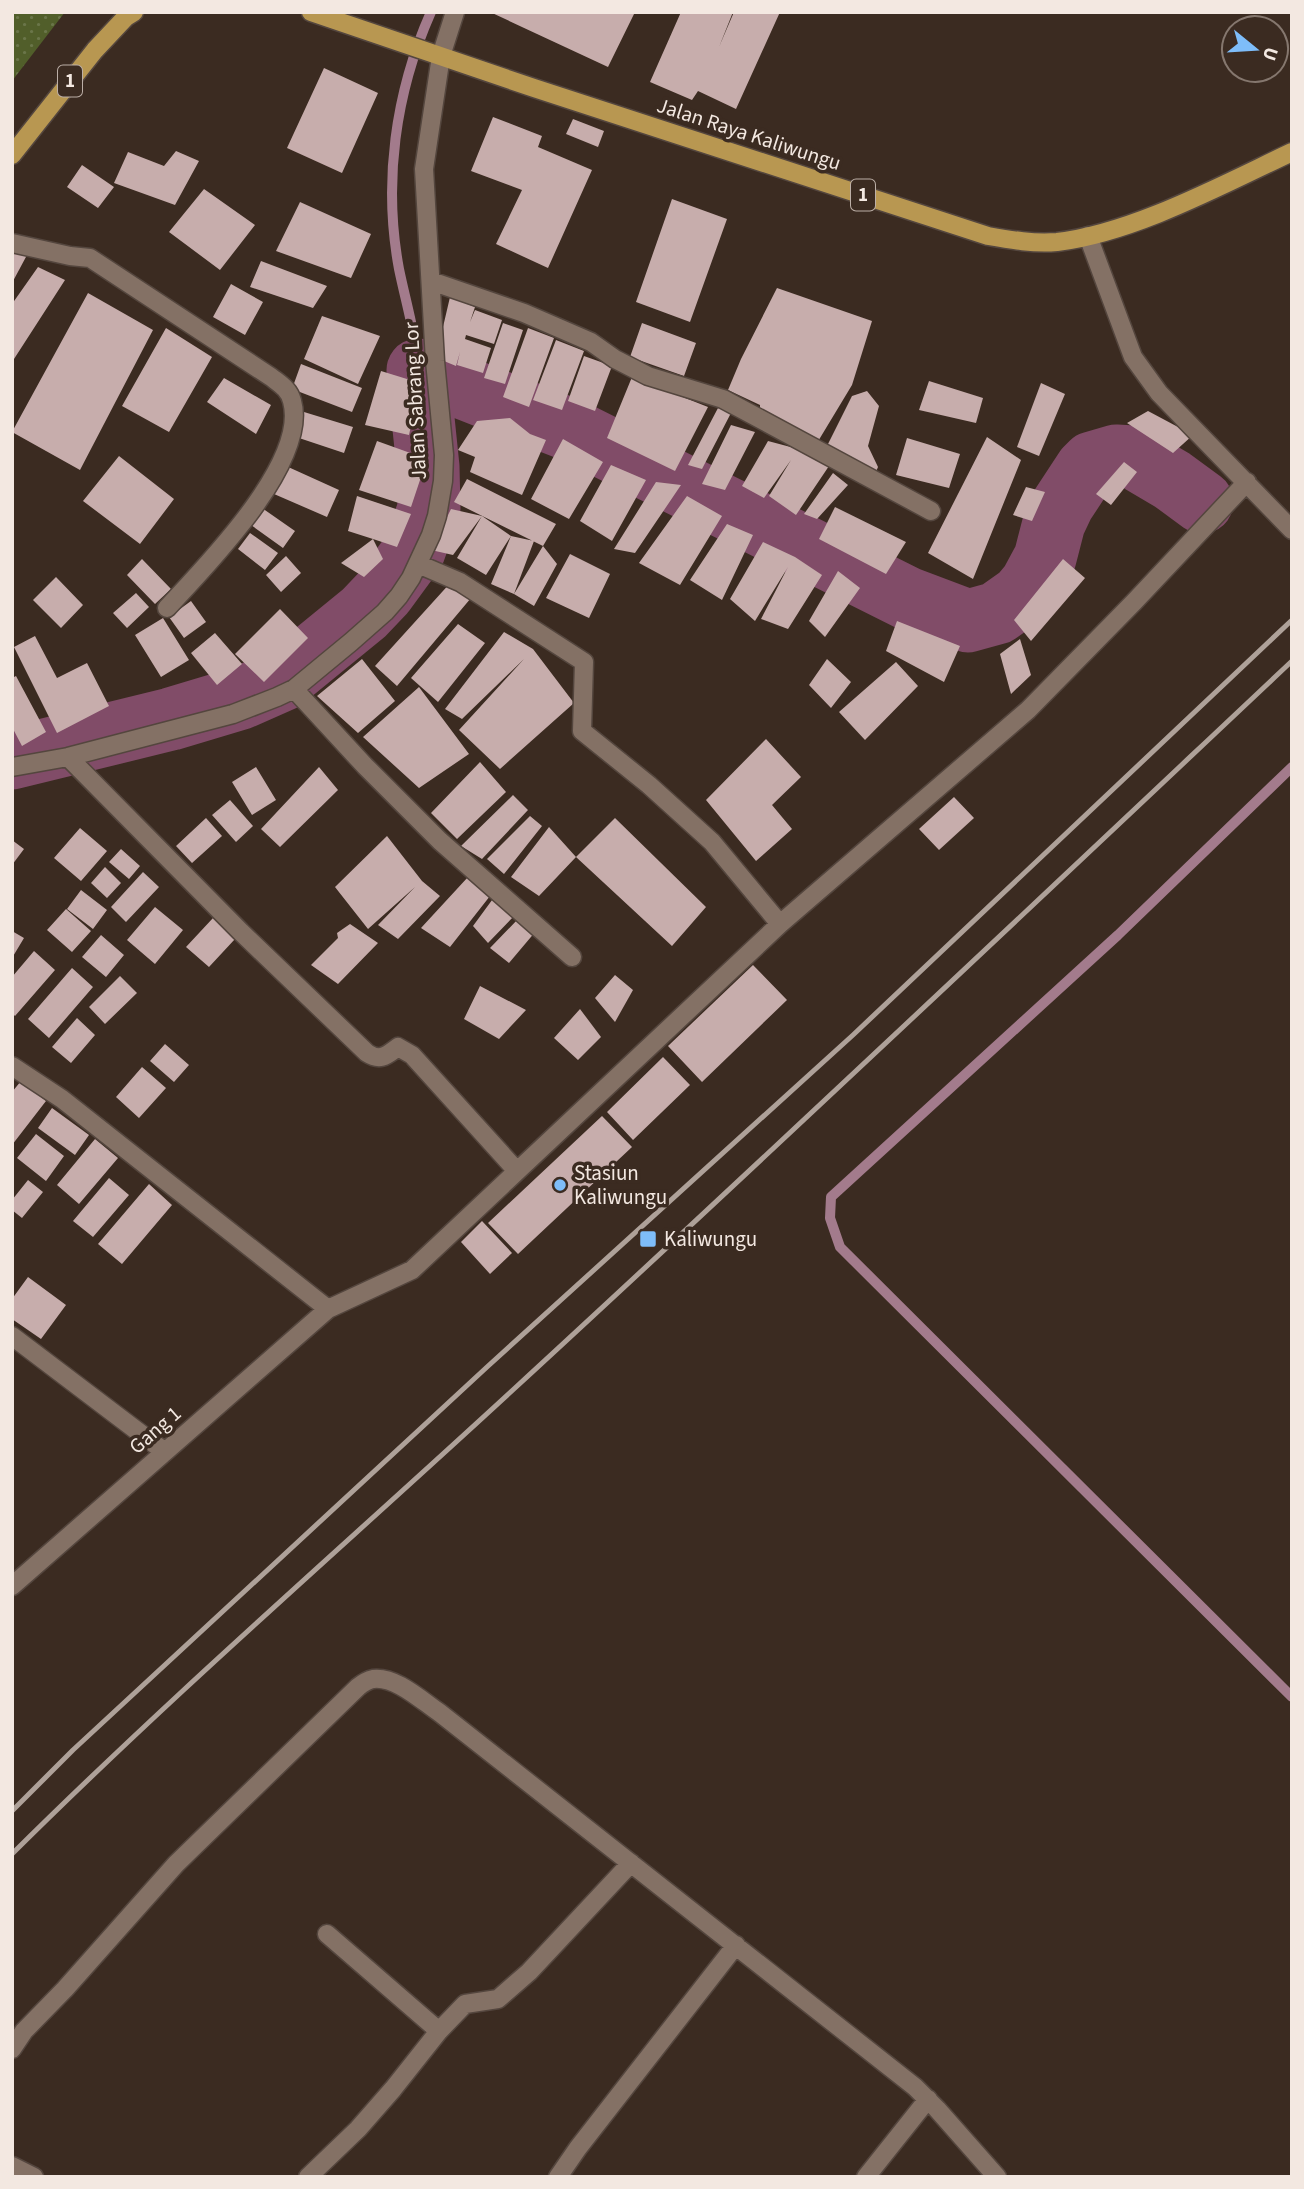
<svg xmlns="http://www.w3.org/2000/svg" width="1304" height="2189" font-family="'Source Sans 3',sans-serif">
<defs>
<pattern id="grass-dots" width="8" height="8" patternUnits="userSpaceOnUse" patternTransform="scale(1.75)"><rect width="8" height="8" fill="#515e2a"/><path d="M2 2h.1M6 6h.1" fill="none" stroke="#6a7549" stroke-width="1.8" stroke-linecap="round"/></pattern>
</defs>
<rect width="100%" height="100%" fill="#3b2b21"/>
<!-- grass -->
<path fill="url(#grass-dots)" d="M12,12H65L12,81Z"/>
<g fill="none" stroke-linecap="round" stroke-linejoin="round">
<!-- stream -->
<path stroke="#a37b8c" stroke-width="10" d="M418,370C416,335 406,303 399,269C383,183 395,93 431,12
M1292,767L1118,935L831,1197L830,1218L840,1247L1292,1697"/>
<!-- river -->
<path stroke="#814c68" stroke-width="63" d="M12,758L171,719L241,698L282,680L364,613L384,592L414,551L429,509L428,467L418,370L571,430L907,598L968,621L997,613L1021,596L1031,584L1045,558L1054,523L1063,504L1086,469L1092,463L1116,456L1133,457L1172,480L1202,502"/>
</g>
<!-- building -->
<path fill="#c7adac" d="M490,12H635L608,67Z
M681,12H733L719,47L734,12H780L736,109L698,91L692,100L650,82Z
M324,68L378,93L342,173L287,148Z
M493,117L542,136L538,147L592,170L548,268L496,244L522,190L471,171Z
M573,119L604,131L598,147L566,134Z
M176,151L199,161L175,205L114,183L128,152L164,166Z
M82,165L114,187L98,208L67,187Z
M204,189L255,225L220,270L169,232Z
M672,199L727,219L690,322L636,302Z
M300,202L371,234L351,278L276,251Z
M12,248L27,255L12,283Z
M261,261L327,286L313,308L250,287Z
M38,267L65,280L14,359L12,358V304Z
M231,284L263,302L245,335L213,317Z
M777,288L872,321L852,385L817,443L760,410V405L728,390L741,359Z
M88,293L153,330L80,470L12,432Z
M450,297L475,307L470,322L475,310L502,320L494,344L466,335L465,339L491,348L483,373L457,365L460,352L456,366L444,361L443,327Z
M322,316L380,336L358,384L304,359Z
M503,323L523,330L505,384L484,378Z
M642,323L696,343L684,376L630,357Z
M166,328L212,357L169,432L122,406Z
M528,328L554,338L529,407L503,397Z
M556,340L584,351L562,410L533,400Z
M584,356L612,366L595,411L568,401Z
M301,364L362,388L352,412L292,389Z
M381,371L420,383L409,435L365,425Z
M632,377L708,407L675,471L607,438Z
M224,378L271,405L256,434L207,402Z
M929,381L983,398L976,423L919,410Z
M1041,383L1065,394L1039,456L1017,447Z
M867,391L879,406L868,446L878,467L875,474L826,448L852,396Z
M718,408L731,413L702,469L688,465Z
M1148,411L1193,435L1173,453L1127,423Z
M304,412L353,427L344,453L296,437Z
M510,418L530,434L546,440L522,495L470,472L475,457L458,450L477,421Z
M731,425L755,432L725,490L702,484Z
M987,437L1021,460L973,579L928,553Z
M907,438L960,454L949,488L896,475Z
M563,439L603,462L569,519L531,499Z
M377,441L427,459L411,507L359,490Z
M768,441L798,449L829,466L796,515L769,496L791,460L764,498L742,486Z
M119,456L174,499L140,544L83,501Z
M1124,462L1137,472L1111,505L1096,494Z
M611,465L646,480L612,541L580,521Z
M286,466L339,490L327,517L274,494Z
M833,473L848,485L817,519L804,514Z
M467,479L556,524L543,546L454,502Z
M656,482L681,485L635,553L614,549Z
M1026,487L1045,492L1032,521L1013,515Z
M357,496L411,514L397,547L373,539L383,559L364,577L341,563L373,539L348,531Z
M687,496L722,516L680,585L639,563Z
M835,507L906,542L886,574L819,539Z
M262,508L295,531L283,548L251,525Z
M451,509L482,516L511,536L534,541L514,594L491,584L511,536L486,575L457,558L482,516L453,555L431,550Z
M727,524L753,535L722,600L690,580Z
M250,533L278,553L265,570L238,549Z
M763,542L795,557L822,575L788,629L761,619L788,567L755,621L730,599Z
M543,546L557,564L534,606L514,594Z
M570,554L610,574L589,618L546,598Z
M286,556L301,573L281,592L266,575Z
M142,559L171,589L155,604L127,575Z
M1063,559L1085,578L1031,641L1014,620Z
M838,571L860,588L825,637L809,621Z
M56,577L83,605L61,628L33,600Z
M452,581L471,598L397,686L375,666Z
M136,593L149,607L127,628L113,613Z
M191,601L206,622L184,638L169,617Z
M280,609L308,638L264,682L235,654Z
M163,618L189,660L161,677L135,635Z
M897,621L960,646L944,682L886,651Z
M458,624L485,643L438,702L411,678Z
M504,632L533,649L574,703L500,769L459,730L524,659L462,719L445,709Z
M215,633L242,664L217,685L191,653Z
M35,636L57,678L87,663L109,706L57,733L14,647Z
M1020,639L1031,675L1011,694L1000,654Z
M362,659L395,701L358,733L317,696Z
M827,659L851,682L831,708L809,685Z
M896,662L918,686L865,740L839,712Z
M16,676L46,732L22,746L12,727V678Z
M419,687L469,754L419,788L363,737Z
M766,739L801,777L772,805L792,829L756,861L706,800Z
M480,762L506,792L457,839L431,813Z
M256,767L276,800L252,815L232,782Z
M319,767L338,790L280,847L261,829Z
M513,795L528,810L482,859L461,846Z
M954,797L974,818L939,850L919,829Z
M230,800L253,826L236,842L212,815Z
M530,816L542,826L504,874L487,859Z
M206,818L222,836L192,863L176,846Z
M615,818L706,907L672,946L576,857Z
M549,827L576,857L539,896L511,877Z
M80,828L107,851L81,881L54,858Z
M387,836L422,881L440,896L398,939L378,925L415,887L368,929L335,887Z
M12,840L24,849L12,865Z
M121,849L140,866L129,879L109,862Z
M105,867L121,883L107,898L91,883Z
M143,872L159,887L126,922L111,907Z
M468,877L490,896L450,947L421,928Z
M81,890L107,910L93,929L67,909Z
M495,896L516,914L488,943L473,926Z
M155,907L183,930L155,964L127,940Z
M66,909L91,931L72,952L47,930Z
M213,918L235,939L209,967L186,947Z
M519,918L536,931L509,963L490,948Z
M350,924L378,943L338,984L311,965L338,938L337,933Z
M12,931L24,938L12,958Z
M101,935L124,955L106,977L82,957Z
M34,951L55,970L15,1016L12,1013V977Z
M753,965L787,1000L702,1082L668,1046Z
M72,968L93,987L49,1038L28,1019Z
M615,975L633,990L615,1022L595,998Z
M120,976L137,993L105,1024L89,1007Z
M480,986L526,1010L499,1039L464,1019Z
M580,1009L601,1037L578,1060L554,1038Z
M77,1018L95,1035L71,1063L52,1047Z
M165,1044L189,1065L174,1082L150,1061Z
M663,1057L690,1085L633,1140L607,1112Z
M142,1067L166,1088L139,1118L116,1097Z
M21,1081L46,1101L12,1145V1092Z
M52,1108L89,1135L75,1155L38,1128Z
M602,1116L632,1147L518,1254L488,1223Z
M36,1134L64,1156L46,1181L17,1158Z
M95,1139L118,1158L79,1204L57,1185Z
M109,1178L129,1195L93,1237L73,1221Z
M28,1180L43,1192L22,1218L12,1210V1200Z
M149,1184L172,1205L122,1264L98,1244Z
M482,1221L512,1253L490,1274L461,1242Z
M28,1277L66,1305L41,1339L12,1319V1299Z"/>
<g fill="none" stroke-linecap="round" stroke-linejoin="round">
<!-- minor casing -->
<g stroke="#54463e" stroke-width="21">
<path id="minor" d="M1088,236L1133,357L1159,393L1292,530
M12,243L70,256L90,258L271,377C280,384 289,389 292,401C309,462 206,566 167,608
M431,281L524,313L591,342L615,359L648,376L723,399L931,511
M418,564L460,582L584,662L582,731L649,785L712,842L780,924
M294,689L365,766L440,841L572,957
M68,757L241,932L367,1053C381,1062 387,1055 398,1047L412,1055L517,1171
M12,767L68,757L233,714L277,697L294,689L351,642L385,612L399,596L411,578L431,535L437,516L443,481L444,455L435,361L424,169L441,56L455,12
M12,1066L62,1099L328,1309
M12,1336L165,1452
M12,1586L328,1309L412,1270L780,924L1028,710L1134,602L1247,482
M327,1934L439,2031
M12,2049L24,2031L65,1989L176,1864L358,1687C363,1683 368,1680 373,1679C396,1676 422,1701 440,1713L915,2087L937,2109L997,2177
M12,2166L34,2177
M308,2177L358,2129L393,2089L439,2031L465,2004L498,1999L529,1972L631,1863
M558,2177L578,2148L736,1945
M866,2177L928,2099"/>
</g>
<!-- major casing -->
<g stroke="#54463e" stroke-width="21">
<path id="major" d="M311,12L534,88L988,236C1011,240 1034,244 1057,242C1133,233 1222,185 1292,152
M12,155L95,50L126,17L134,12"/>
</g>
<!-- minor -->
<use href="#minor" stroke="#847165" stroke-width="18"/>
<!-- major -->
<use href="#major" stroke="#b89751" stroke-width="18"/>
<!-- rail -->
<path stroke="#aea199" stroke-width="5" d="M12,1811L73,1750L487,1367L853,1035L1292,620
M12,1854C174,1693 347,1543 515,1388C776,1148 1034,904 1292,661"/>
</g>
<!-- markers -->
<g fill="#7ebdf9" stroke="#3b2b21" stroke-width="2.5">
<circle cx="560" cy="1185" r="7"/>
<rect x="639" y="1230" width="18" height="18" rx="3.5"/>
</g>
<g text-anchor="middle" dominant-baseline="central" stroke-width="7" stroke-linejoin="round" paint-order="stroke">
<!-- shield labels -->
<g fill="#3b2b21" stroke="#bcafa7" stroke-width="2">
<rect x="58" y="65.5" width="24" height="31" rx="5"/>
<rect x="851" y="179.5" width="24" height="31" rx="5"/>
</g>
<g font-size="19" font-weight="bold" fill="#f3e8e1">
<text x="70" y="81">1</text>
<text x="863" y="195">1</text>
</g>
<!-- street labels -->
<g font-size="21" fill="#f3e8e1" stroke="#3b2b21">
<text transform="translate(749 134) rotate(18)">Jalan Raya Kaliwungu</text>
<text transform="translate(415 401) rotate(-93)">Jalan Sabrang Lor</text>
<text transform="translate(155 1430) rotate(-41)">Gang 1</text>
</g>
<!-- poi labels -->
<g font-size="21" fill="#f3e8e1" stroke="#3b2b21" text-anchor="start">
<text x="574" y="1173">Stasiun<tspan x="574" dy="24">Kaliwungu</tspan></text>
<text x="664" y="1239">Kaliwungu</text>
</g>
</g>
<!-- border -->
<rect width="1304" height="2189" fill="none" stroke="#f3e8e1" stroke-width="28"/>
<!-- north arrow -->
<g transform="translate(1255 49) rotate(108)"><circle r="33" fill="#3b2b21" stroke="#85776e" stroke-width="2"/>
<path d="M0-5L12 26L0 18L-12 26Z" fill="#7ebdf9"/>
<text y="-10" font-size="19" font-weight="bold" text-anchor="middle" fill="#f3e8e1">U</text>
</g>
</svg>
